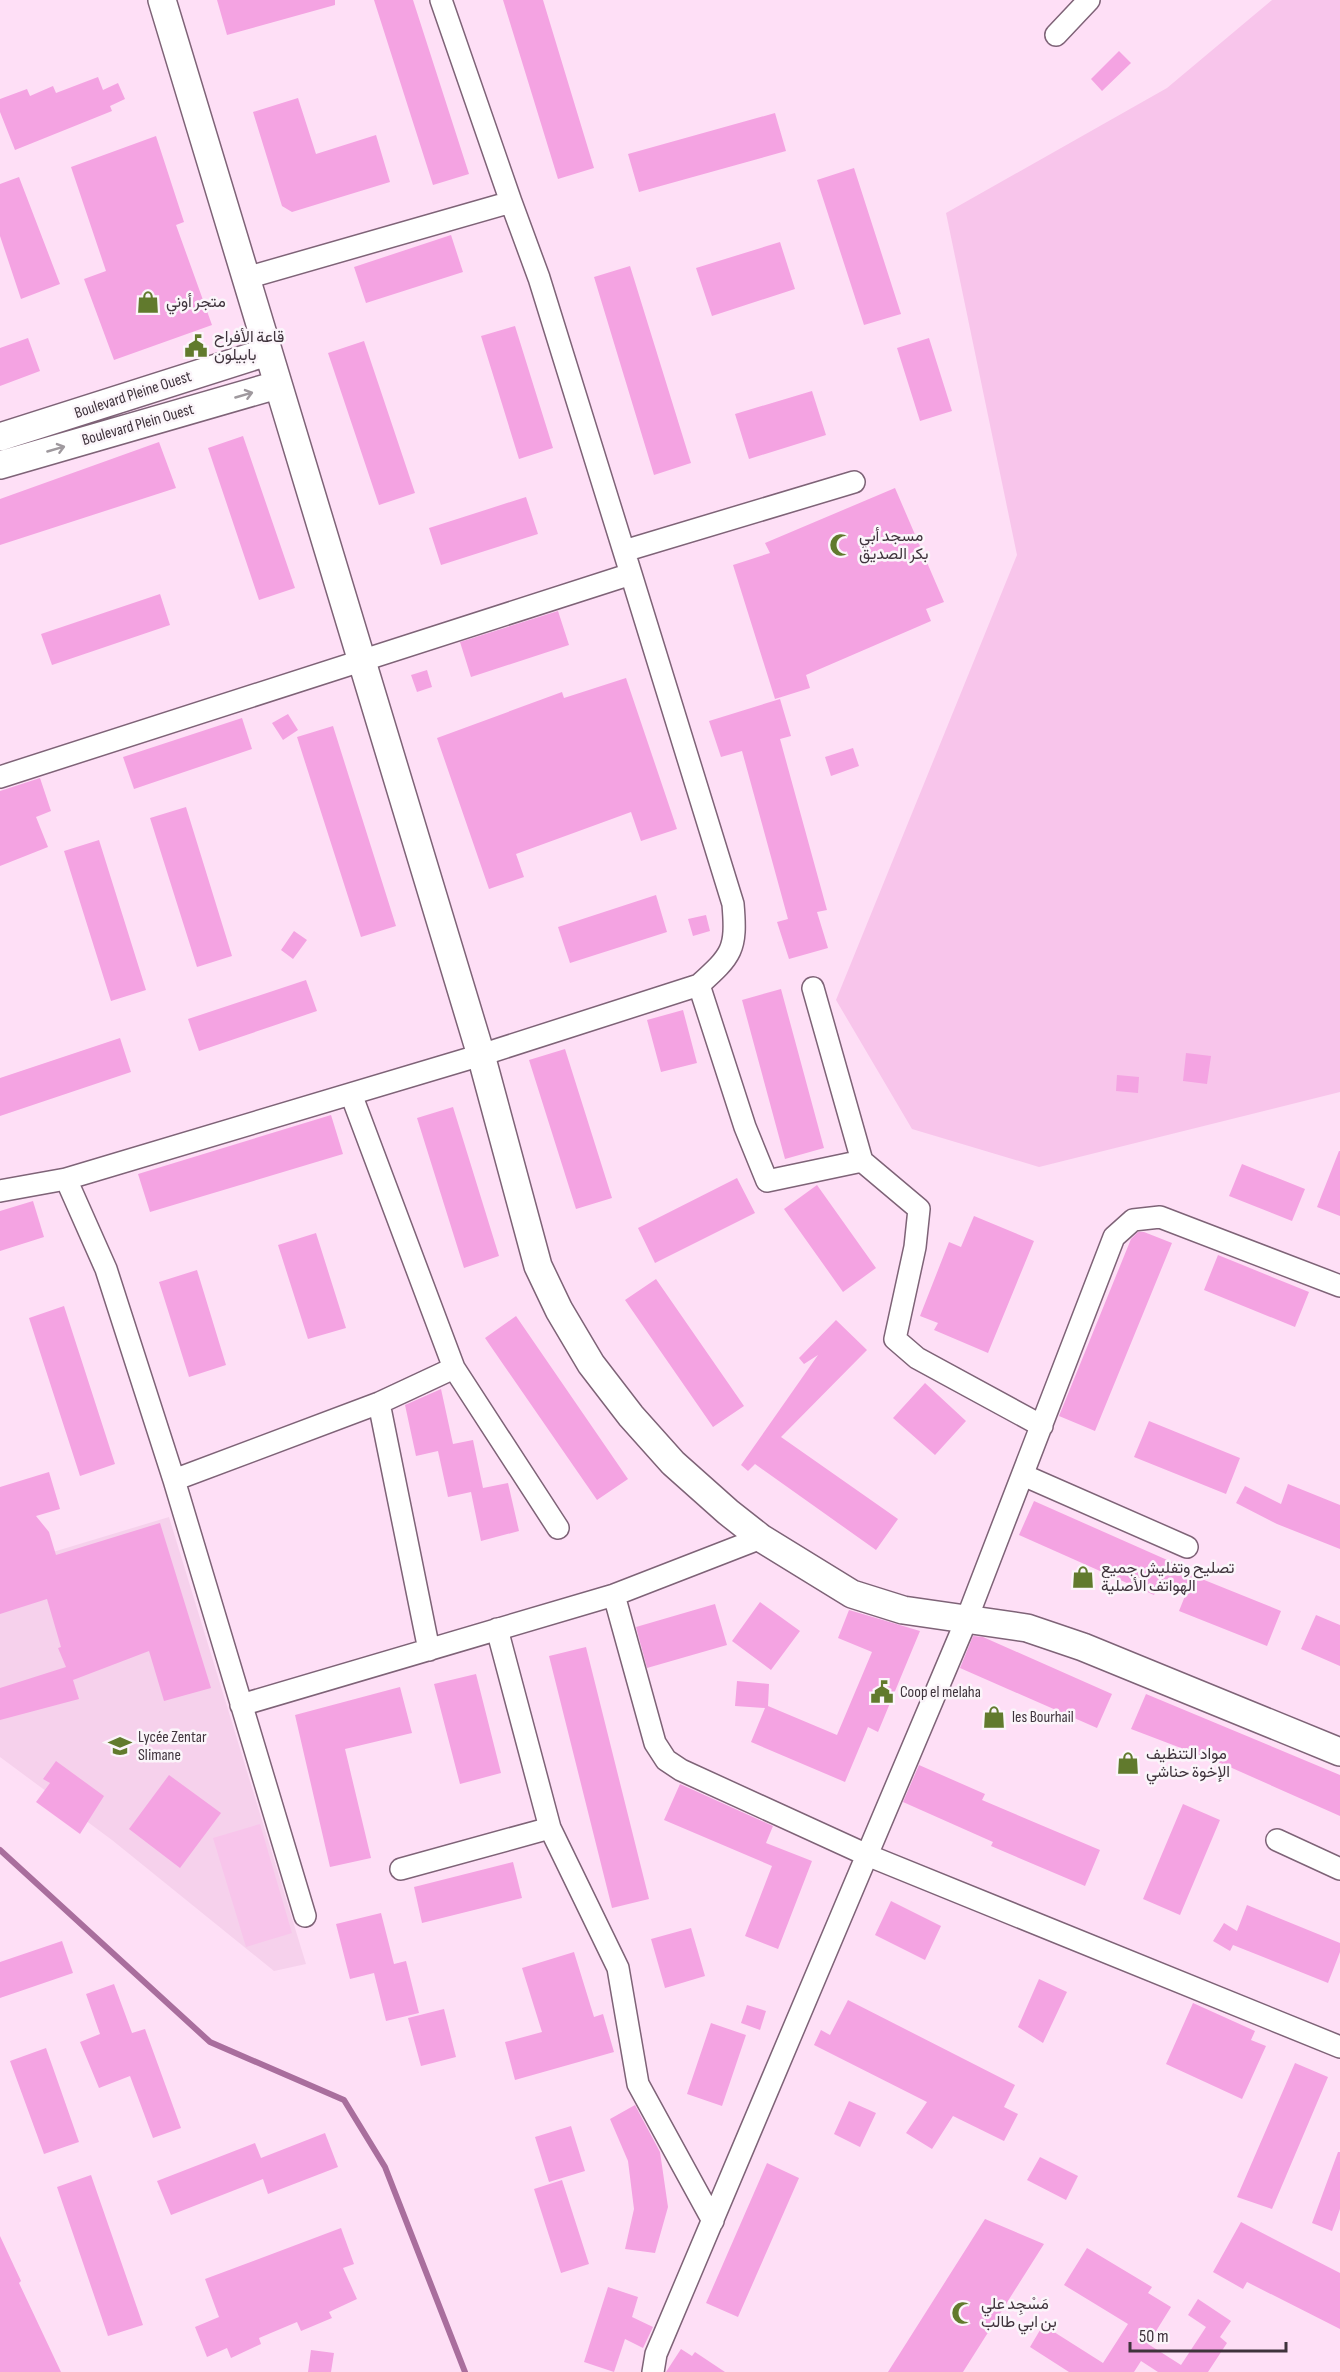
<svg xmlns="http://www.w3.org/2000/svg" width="1340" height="2372" font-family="'Sofia Sans Condensed',Vazirmatn,sans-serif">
<rect width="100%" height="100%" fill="#fedff6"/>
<!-- built -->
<path fill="#f6d1ec" d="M169,1517L306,1964L274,1971L112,1840L0,1757V1568Z"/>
<!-- green -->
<path fill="#f8c5eb" d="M1272,0H1340V1092L1039,1167L912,1129L836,1000L1017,555L946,213L1167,88Z
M260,1824L292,1933L246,1947L213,1838Z"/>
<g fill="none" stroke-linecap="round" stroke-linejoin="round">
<!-- stream -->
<path stroke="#a96e9d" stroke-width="6" d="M0,1850L210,2042L344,2100L385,2167L465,2372"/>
</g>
<!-- building -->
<path fill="#f4a3e2" d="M217,0H335V5L227,35Z
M374,0H413L469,174L433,185Z
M503,0H543L594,168L558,179Z
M1119,51L1131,63L1102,91L1091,79Z
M98,77L103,90L118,83L125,99L110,106L112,111L15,150L0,112V99L27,89L30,96L53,86L56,93Z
M298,98L316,154L376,135L390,182L292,212L282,206L253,112Z
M775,113L786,151L639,192L628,154Z
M156,136L184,222L176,225L212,325L114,360L84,279L106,271L71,167Z
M854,168L901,314L864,325L817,180Z
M19,177L60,284L21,299L0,236V184Z
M451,235L463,272L366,303L354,267Z
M780,242L795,289L712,316L696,268Z
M630,266L691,463L654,475L594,277Z
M515,326L553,448L519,459L481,336Z
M28,338L40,371L0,386V348Z
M929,338L952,411L920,421L897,348Z
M364,341L415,493L379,505L328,353Z
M812,391L826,435L749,459L735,414Z
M243,436L295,588L259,600L208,448Z
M159,442L176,488L0,545V499Z
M895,488L944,602L926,609L931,621L806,675L810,688L775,699L733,565L770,553L765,543Z
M526,497L538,534L441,565L429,528Z
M160,594L170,625L52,665L41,634Z
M558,611L569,645L471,677L460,642Z
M427,670L432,687L417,692L411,675Z
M626,678L677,829L641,841L631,812L516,854L524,877L489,889L437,738L562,692L564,698Z
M780,699L791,736L780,739L827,910L817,912L828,948L789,959L777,922L788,919L742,751L721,757L709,721Z
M288,714L298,730L283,740L272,723Z
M242,718L252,749L134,789L123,757Z
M333,726L396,926L361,937L297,737Z
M853,748L859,766L831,776L825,757Z
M40,778L51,811L36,817L48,847L0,866V791Z
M186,807L232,956L197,967L150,818Z
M99,840L146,990L111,1001L64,851Z
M656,895L667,932L570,963L558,927Z
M706,915L710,931L693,936L688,919Z
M294,931L307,940L293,959L281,950Z
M306,980L317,1011L199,1051L188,1019Z
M781,989L824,1148L785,1159L742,1000Z
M683,1010L697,1063L661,1072L647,1020Z
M120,1038L131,1072L0,1116V1078Z
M565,1049L612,1198L576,1209L529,1060Z
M1186,1053L1211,1056L1207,1084L1183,1081Z
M1117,1075L1139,1077L1138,1093L1116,1091Z
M453,1107L499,1256L464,1268L417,1118Z
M331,1115L343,1154L150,1212L138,1174Z
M1339,1151H1340V1216L1317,1207Z
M1242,1164L1305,1189L1292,1221L1229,1196Z
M737,1178L755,1213L655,1263L638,1228Z
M817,1185L876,1268L843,1292L784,1209Z
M33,1201L44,1237L0,1251V1211Z
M974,1216L1034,1241L988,1353L934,1330L938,1323L920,1316L949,1242L961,1247Z
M1138,1232H1144L1172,1243L1095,1431L1059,1416L1131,1239Z
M316,1233L346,1328L308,1339L278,1245Z
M1218,1255L1309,1292L1295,1327L1204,1290Z
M197,1270L226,1365L189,1377L159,1282Z
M656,1279L744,1406L713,1427L625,1300Z
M64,1306L115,1464L80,1476L29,1318Z
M516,1316L628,1479L597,1500L485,1338Z
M836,1320L867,1350L781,1437L898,1519L876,1550L755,1464L748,1471L741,1465L818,1355L804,1364L799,1358Z
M925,1383L966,1421L935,1455L893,1418Z
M441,1389L453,1444L473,1440L483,1488L508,1483L519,1531L481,1541L471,1492L448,1497L438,1451L416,1456L405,1405Z
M1149,1421L1240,1458L1226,1494L1134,1457Z
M49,1472L60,1509L36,1516L49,1532L56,1555L160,1523L211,1688L164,1701L149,1651L73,1680L79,1699L0,1720V1688L66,1667L58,1648L61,1647L47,1599L0,1614V1487Z
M1288,1484L1340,1505V1549L1277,1524L1236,1503L1245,1486L1281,1504Z
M1034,1501L1174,1563L1172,1567L1281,1611L1267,1646L1179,1611L1185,1596L1159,1585L1154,1595L1019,1535Z
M760,1602L800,1631L771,1670L732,1641Z
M715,1604L727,1645L647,1668L636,1627Z
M849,1610L920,1631L878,1732L868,1727L845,1782L751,1742L765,1708L735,1706L737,1681L769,1684L768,1706L837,1735L872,1652L838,1638Z
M1316,1615L1340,1625V1666L1301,1649Z
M973,1636L983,1637L1112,1694L1097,1728L960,1668Z
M586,1647L649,1899L612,1908L549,1656Z
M476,1674L501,1773L460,1784L434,1684Z
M400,1687L412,1733L345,1749L371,1858L330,1867L295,1715Z
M1146,1694L1340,1775V1816L1223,1764L1131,1729Z
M56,1761L104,1796L80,1834L36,1802L50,1783L43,1779Z
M919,1765L985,1794L982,1800L1100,1850L1085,1886L991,1846L993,1842L903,1802Z
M169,1775L221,1813L180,1868L129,1829Z
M680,1784L773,1826L766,1843L812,1861L778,1949L745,1936L772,1866L664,1820Z
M1183,1804L1220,1820L1180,1915L1143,1899Z
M513,1862L522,1898L422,1923L414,1887Z
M891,1901L941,1926L925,1960L875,1935Z
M1247,1905L1340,1943V1952L1328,1983L1233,1945L1230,1951L1213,1941L1224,1923L1237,1931Z
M381,1913L394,1964L406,1961L419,2013L386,2021L374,1973L350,1979L336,1924Z
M691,1928L705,1976L665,1988L651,1939Z
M62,1941L73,1973L0,1998V1962Z
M574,1952L594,2017L603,2014L614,2052L515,2080L505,2042L542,2032L522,1968Z
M1039,1979L1067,1992L1043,2043L1018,2027Z
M114,1984L132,2033L145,2029L181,2128L153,2138L130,2076L99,2088L80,2042L100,2034L86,1994Z
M848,2000L1015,2085L1004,2107L1018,2114L1004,2141L953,2116L932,2149L906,2133L927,2102L814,2045L821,2030L830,2035Z
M1193,2003L1255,2031L1251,2040L1266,2046L1242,2099L1166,2064Z
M747,2005L766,2011L760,2030L741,2023Z
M444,2009L456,2057L421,2066L408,2018Z
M711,2023L746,2035L722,2106L687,2094Z
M46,2048L79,2142L44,2154L10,2061Z
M1295,2063L1328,2077L1272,2209L1237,2197Z
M849,2101L876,2113L860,2147L834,2134Z
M635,2105L660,2152L668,2207L655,2253L625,2249L634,2209L628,2161L610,2119Z
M571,2126L585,2171L549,2182L535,2137Z
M325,2133L338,2167L268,2194L263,2179L171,2215L157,2181L255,2143L261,2158Z
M1338,2152H1340V2209L1332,2231L1312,2223Z
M1040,2157L1078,2176L1066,2200L1027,2180Z
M767,2163L799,2178L738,2317L706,2303Z
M91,2175L143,2325L108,2336L57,2187Z
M562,2180L589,2264L561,2273L534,2189Z
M985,2219L1044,2244L963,2372H888Z
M1241,2222L1340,2273V2329L1247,2282L1243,2289L1213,2272Z
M341,2228L354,2264L343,2268L357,2299L329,2312L332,2318L301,2331L297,2322L259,2338L261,2344L231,2358L227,2348L207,2357L195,2327L219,2317L205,2279Z
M0,2236L21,2281L19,2283L61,2372H0Z
M1087,2248L1152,2287L1148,2293L1171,2307L1148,2344L1181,2365L1206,2327L1188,2315L1198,2299L1231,2321L1220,2337L1227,2343L1208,2372H1158L1141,2361L1134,2372H1069L1030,2347L1043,2325L1103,2363L1128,2324L1064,2285Z
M608,2287L638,2297L632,2317L653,2327L643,2348L625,2339L614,2372L584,2362Z
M681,2349L692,2356L695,2352L725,2372H666Z
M311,2350L334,2353L331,2372H308Z"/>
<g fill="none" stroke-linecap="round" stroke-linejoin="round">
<!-- minor casing -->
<g stroke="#7e6377" stroke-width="24">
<path id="minor" d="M441,0L511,202
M1056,35L1089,0
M246,278L511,202L539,278L631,574
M624,551L854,482
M0,777L631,574L733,904C737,950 732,955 699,985L481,1055L66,1179L0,1191
M699,985L745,1127L767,1181L862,1161
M813,988L862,1161L919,1209L915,1247L895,1339L917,1358L1042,1426
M351,1094L454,1368L558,1528
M66,1179L106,1269L174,1480L305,1916
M379,1403L429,1650
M1023,1475L1187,1547
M174,1480L379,1403L454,1368
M614,1595L655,1743L666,1760L681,1770L867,1855L1340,2047
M241,1705L614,1595L761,1538
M550,1828L618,1968L638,2084L713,2221
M1277,1840L1340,1869
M401,1869L550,1828L497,1629
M653,2372L656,2354L966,1621L1114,1237L1133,1220L1160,1217L1340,1286"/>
</g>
<!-- major casing -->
<g stroke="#7e6377" stroke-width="30">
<path id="major" d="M162,0L481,1055L538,1266L559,1310L591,1364L631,1416L673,1463L728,1512L761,1538L852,1594L903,1610L1027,1628L1083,1647L1340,1752
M0,437L267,352
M0,465L277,385"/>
</g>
<!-- minor -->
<use href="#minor" stroke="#fff" stroke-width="21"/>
<!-- major -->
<use href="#major" stroke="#fff" stroke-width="27"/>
</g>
<!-- one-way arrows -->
<defs><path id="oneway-shaft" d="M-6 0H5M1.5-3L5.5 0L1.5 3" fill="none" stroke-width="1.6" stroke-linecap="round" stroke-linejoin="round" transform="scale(1.5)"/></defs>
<g stroke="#9f999e">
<use href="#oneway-shaft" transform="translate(244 395) rotate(-16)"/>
<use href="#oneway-shaft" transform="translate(56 449) rotate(-16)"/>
</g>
<!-- icons -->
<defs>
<g id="shop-bare" transform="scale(1.8)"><path d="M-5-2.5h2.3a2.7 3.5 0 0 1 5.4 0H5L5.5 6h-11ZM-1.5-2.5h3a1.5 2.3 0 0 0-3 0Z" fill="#617a2d" stroke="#fbf5fa" stroke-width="2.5" paint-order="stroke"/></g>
<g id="civic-bare" transform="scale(1.8)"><path d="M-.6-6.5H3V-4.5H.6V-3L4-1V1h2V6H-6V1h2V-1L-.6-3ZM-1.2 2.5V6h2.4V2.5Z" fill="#617a2d" stroke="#fbf5fa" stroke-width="2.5" paint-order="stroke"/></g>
<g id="mosque-bare" transform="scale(1.8)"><path d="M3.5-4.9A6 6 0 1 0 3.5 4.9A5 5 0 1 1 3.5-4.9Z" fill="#617a2d" stroke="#fbf5fa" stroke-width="2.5" paint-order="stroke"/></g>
<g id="school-bare" transform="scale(1.8)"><path d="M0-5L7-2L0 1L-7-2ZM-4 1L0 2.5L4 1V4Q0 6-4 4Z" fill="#617a2d" stroke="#fbf5fa" stroke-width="2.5" paint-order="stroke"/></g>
</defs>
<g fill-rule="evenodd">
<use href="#shop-bare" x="148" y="302"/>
<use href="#civic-bare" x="196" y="346"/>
<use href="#mosque-bare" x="841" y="545"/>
<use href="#shop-bare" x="1083" y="1577"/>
<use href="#civic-bare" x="882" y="1692"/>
<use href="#shop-bare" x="994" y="1717"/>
<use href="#school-bare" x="120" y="1746"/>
<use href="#shop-bare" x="1128" y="1763"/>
<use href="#mosque-bare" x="963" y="2313"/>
</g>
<g text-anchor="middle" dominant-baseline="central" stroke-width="5" stroke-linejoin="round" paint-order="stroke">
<!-- poi labels -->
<g font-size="16" fill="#3f333c" stroke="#fbf5fa" text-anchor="start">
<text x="166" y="302">متجر أوني</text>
<text x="214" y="337">قاعة الأفراح<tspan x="214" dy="18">بابيلون</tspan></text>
<text x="859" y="536">مسجد أبي<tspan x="859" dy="18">بكر الصديق</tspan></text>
<text x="1101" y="1568">تصليح وتفليش جميع<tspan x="1101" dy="18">الهواتف الأصلية</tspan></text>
<text x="900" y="1692">Coop el melaha</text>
<text x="1012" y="1717">les Bourhail</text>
<text x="138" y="1737">Lycée Zentar<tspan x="138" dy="18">Slimane</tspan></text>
<text x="1146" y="1754">مواد التنظيف<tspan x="1146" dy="18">الإخوة حناشي</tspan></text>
<text x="981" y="2304">مَسْجِد علي<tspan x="981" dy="18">بن ابي طالب</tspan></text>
</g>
<!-- street labels -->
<g font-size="16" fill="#3f333c" stroke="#fbf5fa">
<text transform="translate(133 395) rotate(-18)">Boulevard Pleine Ouest</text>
<text transform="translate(138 425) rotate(-16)">Boulevard Plein Ouest</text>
</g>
</g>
<!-- scale -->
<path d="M1130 2342v9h156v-9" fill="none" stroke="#3f333c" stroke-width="3"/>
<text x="1139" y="2342" font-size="18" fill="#3f333c" stroke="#fbf5fa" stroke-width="4.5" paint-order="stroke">50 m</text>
</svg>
